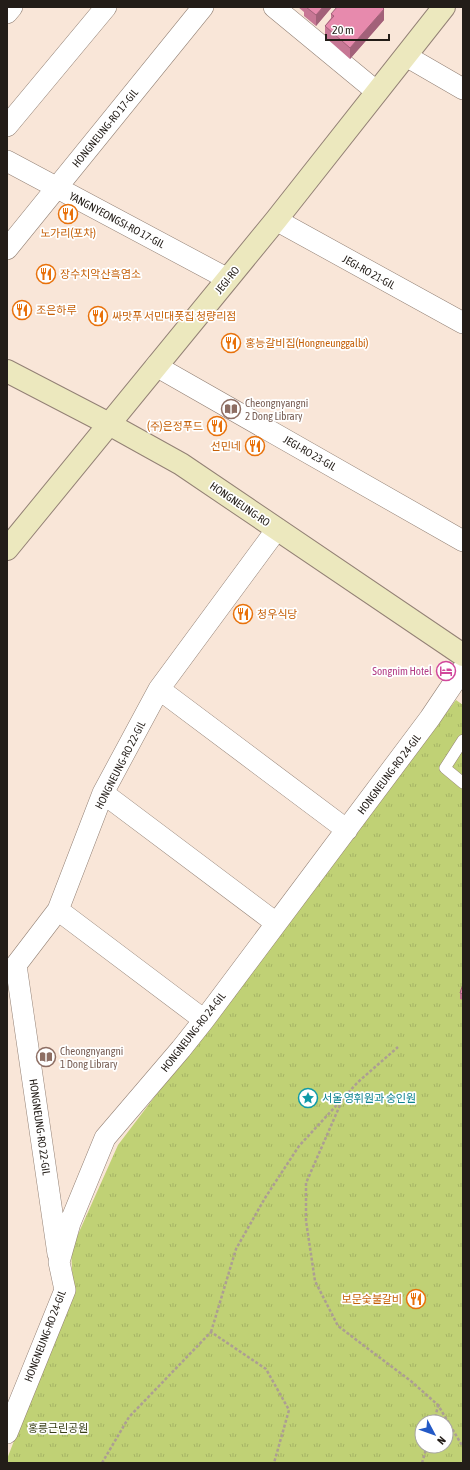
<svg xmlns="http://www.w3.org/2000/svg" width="470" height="1470" font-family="'Asap Condensed','Noto Sans KR',sans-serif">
<defs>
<pattern id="grass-tufts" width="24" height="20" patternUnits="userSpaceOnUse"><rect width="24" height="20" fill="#c0d175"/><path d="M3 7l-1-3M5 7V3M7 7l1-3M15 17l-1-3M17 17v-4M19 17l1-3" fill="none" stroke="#a5b364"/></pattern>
</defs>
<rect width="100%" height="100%" fill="#f9e6d8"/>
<!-- grass -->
<path fill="url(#grass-tufts)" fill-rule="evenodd" d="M456,700L463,705V1463H7V1459L73,1288L71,1250L118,1145ZM422,1422H446V1446H422Z"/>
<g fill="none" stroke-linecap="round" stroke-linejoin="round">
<!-- lane casing -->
<g stroke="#938175" stroke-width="12">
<path id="lane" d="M463,740L445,768L463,783"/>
</g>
<!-- street casing -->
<g stroke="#938175" stroke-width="22">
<path id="street" d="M274,7L377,92
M7,13L12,7
M406,56L463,89
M7,126L106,7
M7,161L228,279
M276,220L463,323
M7,249L203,7
M156,366L463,541
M159,689L347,830
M103,793L276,923
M58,910L204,1020
M58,1254L16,965L58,910L103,793L159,689L277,529
M7,1433L65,1290L59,1262L70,1223L105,1138L181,1049L204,1020L430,718L463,669"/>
</g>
<!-- secondary casing -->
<g stroke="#938175" stroke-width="24">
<path id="secondary" d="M7,371L109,424L181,464L463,655
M7,549L276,220L444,7"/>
</g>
<!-- path -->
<path stroke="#ac9e93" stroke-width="2.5" stroke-dasharray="3 2" stroke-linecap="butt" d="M344,1096L306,1183V1221L315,1281L338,1326L412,1382L438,1405L463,1447
M211,1332L236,1249L265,1198L299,1146L358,1082L398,1047
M434,1422L438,1406
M102,1463L129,1417L211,1332L266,1369L289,1410L274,1463
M422,1463L427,1446"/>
<!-- lane -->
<use href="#lane" stroke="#fff" stroke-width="11"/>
<!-- street -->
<use href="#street" stroke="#fff" stroke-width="21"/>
<!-- secondary -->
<use href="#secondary" stroke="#ece8be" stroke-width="22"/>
</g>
<!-- wall -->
<path fill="#c77795" d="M298,7H332L316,26L304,16V12Z
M331,14L384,20L350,59L325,37V26L331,18Z
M463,984V1000L460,999V993Z"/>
<!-- shaded-wall -->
<path fill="#a26179" d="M323,7H332L316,26V15Z
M384,9V20L350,59V48Z"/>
<!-- building -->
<path fill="#e78aad" stroke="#a26179" d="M306,7H323L316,15Z
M337,7H382L384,9L350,48L325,26L334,16L331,14Z
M463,984V994L460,993Z"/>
<!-- icons -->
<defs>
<g id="restaurant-ring" transform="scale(1)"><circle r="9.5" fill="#fff" stroke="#e8710a" stroke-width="1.5"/><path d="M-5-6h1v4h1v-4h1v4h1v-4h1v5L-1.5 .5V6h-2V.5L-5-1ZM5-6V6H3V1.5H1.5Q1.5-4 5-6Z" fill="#e8710a"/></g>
<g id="library-ring" transform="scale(1)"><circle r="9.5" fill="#fff" stroke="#8d6e63" stroke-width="1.5"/><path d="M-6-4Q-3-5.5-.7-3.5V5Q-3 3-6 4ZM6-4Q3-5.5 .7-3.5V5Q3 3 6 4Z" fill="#8d6e63"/></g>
<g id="hotel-ring" transform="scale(1)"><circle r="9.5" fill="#fff" stroke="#d1479c" stroke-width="1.5"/><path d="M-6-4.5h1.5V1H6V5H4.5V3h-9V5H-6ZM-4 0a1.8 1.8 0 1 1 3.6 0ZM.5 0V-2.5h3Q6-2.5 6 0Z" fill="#d1479c"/></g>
<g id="sight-ring" transform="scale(1)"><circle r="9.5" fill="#fff" stroke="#0f9aa8" stroke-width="1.5"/><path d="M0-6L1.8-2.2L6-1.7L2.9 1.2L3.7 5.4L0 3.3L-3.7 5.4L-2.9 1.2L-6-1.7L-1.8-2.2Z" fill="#0f9aa8"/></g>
</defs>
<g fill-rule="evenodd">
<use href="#restaurant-ring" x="68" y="214"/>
<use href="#restaurant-ring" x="46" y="274"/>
<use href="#restaurant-ring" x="22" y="310"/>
<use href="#restaurant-ring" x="98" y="316"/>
<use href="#restaurant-ring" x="231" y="343"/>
<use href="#library-ring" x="231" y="409"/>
<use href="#restaurant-ring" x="217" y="426"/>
<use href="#restaurant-ring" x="255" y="446"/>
<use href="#restaurant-ring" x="243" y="614"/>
<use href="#hotel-ring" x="446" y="671"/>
<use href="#library-ring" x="46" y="1057"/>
<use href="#sight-ring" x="308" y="1098"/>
<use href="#restaurant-ring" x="416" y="1299"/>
</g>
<g text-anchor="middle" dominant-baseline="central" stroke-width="3.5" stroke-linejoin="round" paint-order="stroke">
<!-- street labels -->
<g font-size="11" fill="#231d18" stroke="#fff">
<text transform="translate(105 128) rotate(-51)">HONGNEUNG-RO 17-GIL</text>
<text transform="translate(117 220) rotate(28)">YANGNYEONGSI-RO 17-GIL</text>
<text transform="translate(369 272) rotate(29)">JEGI-RO 21-GIL</text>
<text transform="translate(227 280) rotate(-51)">JEGI-RO</text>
<text transform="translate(310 453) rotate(30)">JEGI-RO 23-GIL</text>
<text transform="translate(240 504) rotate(34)">HONGNEUNG-RO</text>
<text transform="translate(120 765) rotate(-63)">HONGNEUNG-RO 22-GIL</text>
<text transform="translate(389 774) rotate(-53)">HONGNEUNG-RO 24-GIL</text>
<text transform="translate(193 1032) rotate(-52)">HONGNEUNG-RO 24-GIL</text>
<text transform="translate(40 1127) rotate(82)">HONGNEUNG-RO 22-GIL</text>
<text transform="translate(45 1336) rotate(-69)">HONGNEUNG-RO 24-GIL</text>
</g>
<!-- food labels -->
<g font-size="11" fill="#c56008" stroke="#fff" text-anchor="start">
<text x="68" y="233" text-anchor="middle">노가리(포차)</text>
<text x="60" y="274">장수치악산흑염소</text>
<text x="36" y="310">조은하루</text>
<text x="112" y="316">싸맛푸 서민대폿집 청량리점</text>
<text x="245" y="343">홍능갈비집(Hongneunggalbi)</text>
<text x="203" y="426" text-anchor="end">(주)은정푸드</text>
<text x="241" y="446" text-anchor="end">선민네</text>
<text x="257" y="614">청우식당</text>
<text x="402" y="1299" text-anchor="end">보문숯불갈비</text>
</g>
<!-- education labels -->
<g font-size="11" fill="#785e54" stroke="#fff" text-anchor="start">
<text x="245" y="403">Cheongnyangni<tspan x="245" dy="13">2 Dong Library</tspan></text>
<text x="60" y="1051">Cheongnyangni<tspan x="60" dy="13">1 Dong Library</tspan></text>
</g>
<!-- hotel labels -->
<g font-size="11" fill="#b23c85" stroke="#fff" text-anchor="end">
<text x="432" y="671">Songnim Hotel</text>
</g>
<!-- culture labels -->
<g font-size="11" fill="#0d838f" stroke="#fff" text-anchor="start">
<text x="322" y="1098">서울 영휘원과 숭인원</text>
</g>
<!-- park labels -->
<g font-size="11" fill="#393f18" stroke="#fff">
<text x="58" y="1428">홍릉근린공원</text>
</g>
</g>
<!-- border -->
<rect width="470" height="1470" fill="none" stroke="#231d18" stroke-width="16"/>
<!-- north arrow -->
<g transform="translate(434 1434) rotate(131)"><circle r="19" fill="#ffffff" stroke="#a7a5a3"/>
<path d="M0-3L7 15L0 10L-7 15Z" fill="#2359c6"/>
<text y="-6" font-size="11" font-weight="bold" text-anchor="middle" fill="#231d18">N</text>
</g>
<!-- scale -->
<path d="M326 34v6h63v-6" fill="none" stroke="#231d18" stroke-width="2"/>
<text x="332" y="34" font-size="12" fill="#231d18" stroke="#ffffff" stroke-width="3" paint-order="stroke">20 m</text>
</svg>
